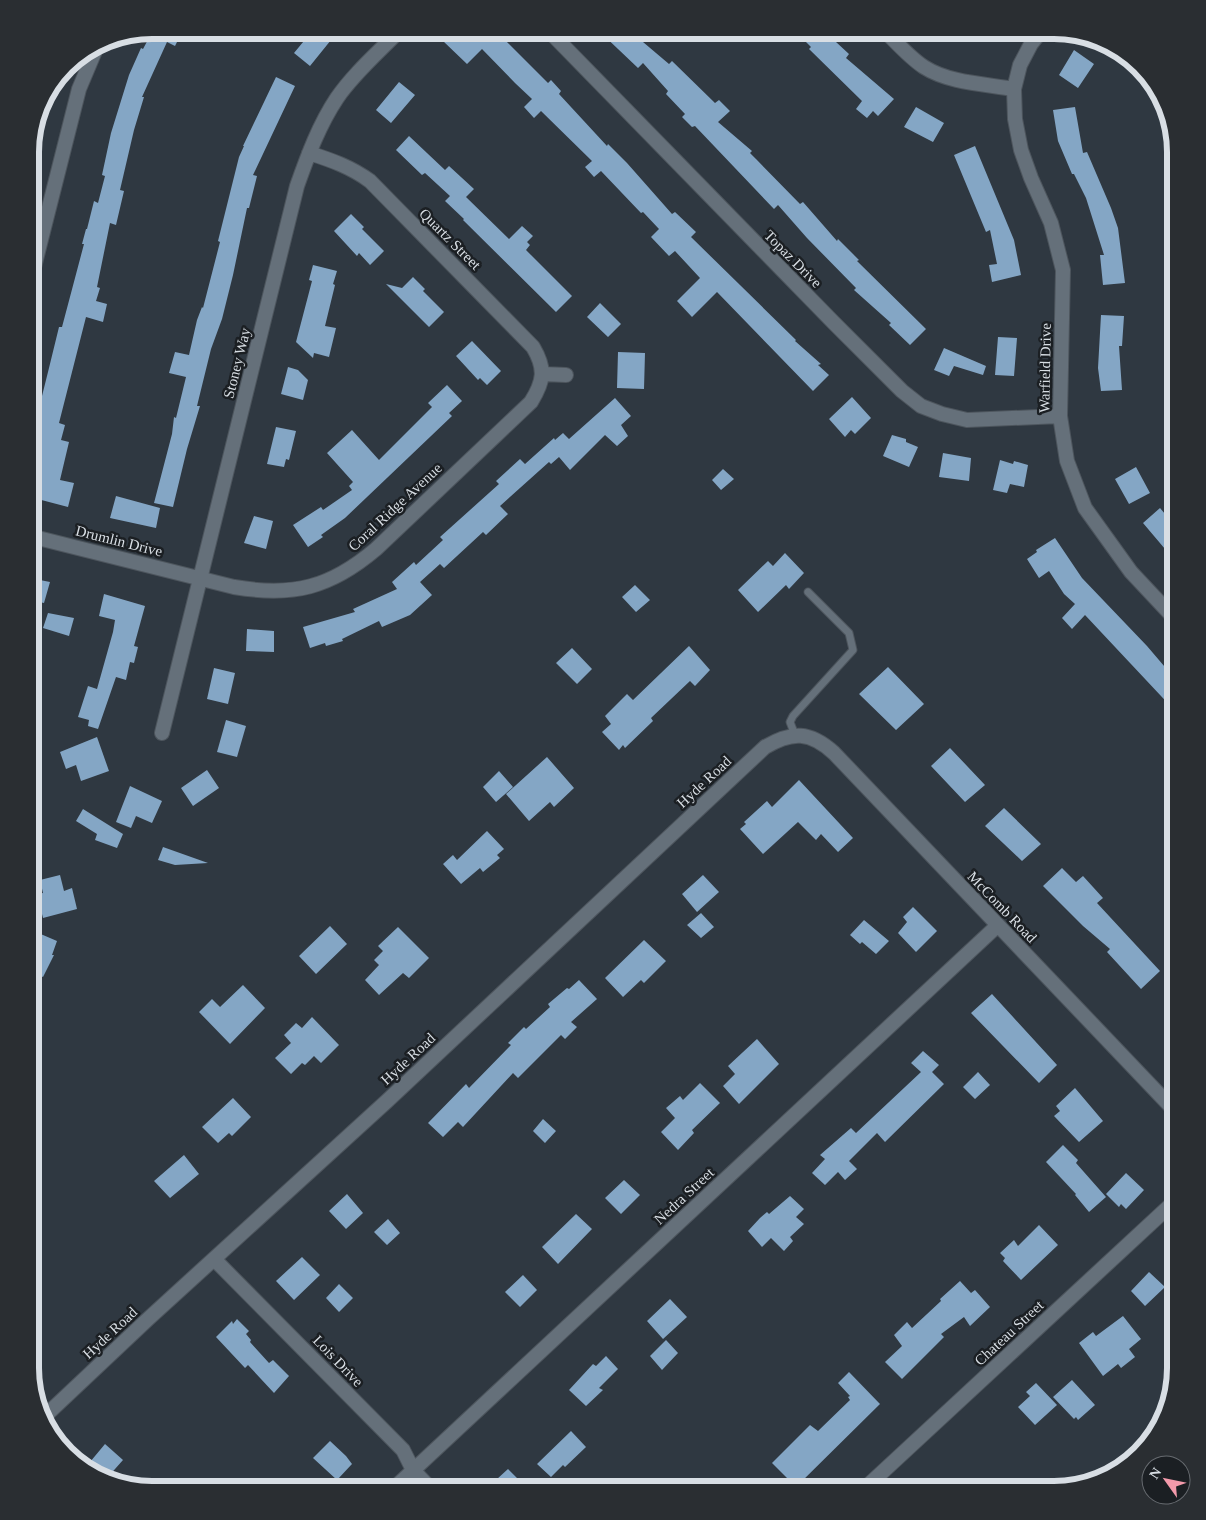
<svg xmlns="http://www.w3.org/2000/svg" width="1206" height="1520" font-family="'Times New Roman',serif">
<rect width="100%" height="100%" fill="#2f3841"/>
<!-- building -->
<path fill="#84a6c5" d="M152,30H183L175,46L167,42L142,97H144L134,130L120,190L124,191L116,225L110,223L97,287L100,288L96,301L107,304L103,322L86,317L59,423L65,425L61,440L69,442L60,480L74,483L68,507L30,497V452L42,404H40L48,372L59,327H62L75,278L84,244H82L86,229H87L94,201L98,203L105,176L102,175L111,133L129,75L141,48L143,49L151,34L146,31Z
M313,30H319L331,40L310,66L294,53Z
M453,30H495L548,83L551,80L561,91L559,94L607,146L608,144L627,163L672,214L675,212L696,232L691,237L796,340L795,341L821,364L818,365L829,375L813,391L717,292L692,317L677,301L700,278L675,251L669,256L651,237L659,229L643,212L641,213L601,171L594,177L585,167L592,161L541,111L534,118L524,107L532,99L515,83L482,49L467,64L443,41Z
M598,30L630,31L669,64L672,61L715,103L719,100L730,111L718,122L752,151L750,153L756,159L800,204L803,202L837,241L838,239L859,260L857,261L926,329L910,345L889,325L891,323L854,290L856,288L807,238L778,205L774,209L695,126L692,127L682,117L685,114L666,94L668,91L643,63L638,68Z
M794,30H823L849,54L846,58L894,99L878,116L873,111L867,118L856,109L862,101L809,49L811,47Z
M1074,50L1094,64L1078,88L1059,75Z
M276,77L295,86L253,175L257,176L249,208H247L233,275L222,319L211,349L197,406H200L187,449L173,507L154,503L172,434L174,417L176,418L186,377L169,373L175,352L189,355L197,320L202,307L203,308L220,242L218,241L239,157L244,146H243Z
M399,82L415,95L391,123L376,110Z
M916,107L944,123L933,142L904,127Z
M1075,107L1083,153L1087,152L1111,208L1118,228L1125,283L1103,285L1100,255H1104L1086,198L1074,174H1072L1058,141L1053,110Z
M409,136L445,170L449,166L474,189L466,197L509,239L522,226L533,236L527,242L530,245L526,250L572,296L556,312L463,220L464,219L445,201L450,196L425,173L422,175L396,150Z
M975,146L1014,240L1021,275L992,282L989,265L997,264L990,230L986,232L954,155Z
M351,214L364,227L362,229L384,251L370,265L359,253L357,256L334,231Z
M313,265L337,271L333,284L335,285L325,326L336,328L329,357L314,353L313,358L296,342L312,281L309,280Z
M413,277L425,289L423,291L444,312L429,327L386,284L402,288Z
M600,303L621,324L608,337L587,317Z
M1101,315L1124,316L1122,346H1119L1122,390L1101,391L1098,368Z
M998,337L1017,338L1014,376L995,375Z
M472,341L501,371L487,385L480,378L478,380L456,356Z
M944,348L986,366L983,375L954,366L949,376L934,370Z
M618,352L645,353L644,389L617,388Z
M288,367L298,370L308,380L303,400L281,394Z
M447,385L462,401L449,413L452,416L345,518L321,535L323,537L308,547L293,525L321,507L323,510L352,490L349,486L353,482L327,453L352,430L379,460L432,407L428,403Z
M852,397L871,418L855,434L851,430L845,437L829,419Z
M615,398L631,416L621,425L628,436L617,446L605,435L570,470L559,457L551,464L549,462L500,506L508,514L486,535L483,532L444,568L440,564L420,582L432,595L410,615L382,627L379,621L342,639L343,641L326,646L325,643L310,648L303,627L355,612L353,609L397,589L392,582L414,562L416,565L443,540L440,537L499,484L496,481L520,459L525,464L554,438L555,440L563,433L569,439Z
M276,427L296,431L289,460L286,459L284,467L267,464Z
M892,435L906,439V442L918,447L909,467L883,456Z
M943,453L971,458L969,481L939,477Z
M1000,460L1013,464L1014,461L1028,465L1024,487L1010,484L1007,493L993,490Z
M1136,467L1150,493L1129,504L1115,479Z
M723,469L734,479L721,490L712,480Z
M116,496L160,508L156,528L110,518Z
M1160,508L1176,527V562L1143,523Z
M254,516L273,521L266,549L244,543Z
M1055,538L1082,578L1147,646L1176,680V712L1085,615L1072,629L1062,618L1075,604L1064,594L1049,571L1039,578L1027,559L1037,552L1036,550Z
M785,553L804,573L789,589L786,585L758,612L738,590L768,561L773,566Z
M30,578L50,582L44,603L30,600Z
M635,585L650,600L636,612L622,597Z
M104,594L145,606L134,646L138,647L134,663L130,662L126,680L116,677L98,729L88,726L89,720L78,717L88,686L97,689L113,632L115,620L99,616Z
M48,613L74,618L69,636L43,628Z
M247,629L274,631V652L246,651Z
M689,646L710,670L695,686L690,681L651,718L653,721L625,748L623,745L619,750L602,732L611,724L605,716L627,694L633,700Z
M572,648L592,669L577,684L556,663Z
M888,667L924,704L896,730L859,694Z
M214,668L235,673L228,704L207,699Z
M226,720L246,726L237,757L217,752Z
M97,737L109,771L81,781L76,765L66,769L60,752Z
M950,748L985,785L965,802L931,766Z
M547,757L574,788L554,807L550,802L529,821L506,794Z
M207,770L219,788L193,806L181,788Z
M499,771L513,787L496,802L483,787Z
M799,780L853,838L838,852L821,834L816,840L798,822L763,854L740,829L746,824L744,822L767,801L772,807Z
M130,786L162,801L152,823L136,816L131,828L116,822Z
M1004,808L1041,844L1022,861L985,826Z
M83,809L123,834L117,848L95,840L97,834L76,821Z
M487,831L504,849L497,855L500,858L483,872L480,868L461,884L443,864L453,855L457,860Z
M163,847L208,863L175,865L158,860Z
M1062,868L1076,882L1083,876L1103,898L1097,903L1160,971L1141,989L1107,952L1110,949L1083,926L1043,886Z
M60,875L64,891L72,888L77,909L43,918L37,894L43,893L40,880Z
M703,875L719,892L697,912L682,894Z
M913,907L937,931L916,952L898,933L907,922L903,917Z
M701,913L714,927L701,938L687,925Z
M864,920L889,941L876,954L862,942L860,944L850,935Z
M330,926L347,944L316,974L299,956Z
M398,927L429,958L409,978L403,973L379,995L365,980L379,965L374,960L383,951L378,946Z
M36,932L57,941L52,955H54L43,977L30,971V946Z
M644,940L666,961L644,983L641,980L623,997L605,978Z
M579,980L597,999L571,1022L577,1027L565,1039L561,1035L518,1078L513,1073L463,1127L458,1122L443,1137L428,1123L466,1084L469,1088L511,1045L508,1043L524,1027L526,1029L550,1007L548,1004L567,988L569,989Z
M243,985L265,1008L230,1044L199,1012L212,999L220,1007Z
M992,994L1057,1065L1039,1083L971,1013Z
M312,1017L339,1045L321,1063L314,1056L305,1065L302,1063L291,1074L275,1058L291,1043L284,1035L296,1023L302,1028Z
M757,1039L779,1064L739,1104L723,1086L735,1074L728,1066Z
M923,1051L939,1065L932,1072L944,1084L885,1142L877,1133L849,1161L857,1169L845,1180L838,1172L825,1185L812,1173L825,1159L820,1155L851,1128L856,1133L921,1072L911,1063Z
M978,1072L990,1085L975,1099L963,1087Z
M700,1083L720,1103L692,1130L694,1133L678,1150L661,1132L675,1118L666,1108L680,1096L683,1100Z
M1075,1088L1103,1121L1079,1142L1054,1116L1060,1111L1056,1106Z
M233,1098L251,1117L232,1136L229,1133L218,1143L202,1127Z
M543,1119L556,1131L545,1143L533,1131Z
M1063,1145L1078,1160L1076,1163L1106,1197L1089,1212L1075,1195L1076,1194L1046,1162Z
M184,1155L199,1174L170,1198L154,1181Z
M1126,1173L1144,1190L1126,1209L1121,1204L1119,1207L1106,1194Z
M624,1180L640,1195L621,1214L605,1198Z
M347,1194L363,1213L346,1229L329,1211Z
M790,1196L804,1209L796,1217L804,1224L790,1237L793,1241L784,1251L771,1238L762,1247L748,1231L760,1218L767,1212L769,1214Z
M576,1214L592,1229L558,1264L542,1247Z
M388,1219L400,1233L387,1245L374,1232Z
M1039,1225L1058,1245L1021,1280L1003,1261L1005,1258L1000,1253L1014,1240L1018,1246Z
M302,1257L320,1275L294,1300L276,1281Z
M1149,1272L1165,1287L1145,1306L1131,1291Z
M523,1275L537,1290L520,1307L505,1292Z
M960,1281L971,1293L975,1290L990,1307L970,1326L964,1317L941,1334L944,1337L902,1379L885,1362L902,1346L894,1335L907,1322L912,1328L941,1301L940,1299Z
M339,1284L353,1298L339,1312L326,1298Z
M670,1299L687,1317L663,1339L647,1321Z
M1123,1316L1141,1339L1129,1349L1135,1357L1121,1368L1118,1364L1103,1376L1079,1343L1093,1332L1096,1336Z
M237,1319L249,1331L246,1334L251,1340L250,1342L269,1363L273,1360L289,1376L274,1393L248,1365L245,1368L216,1337L232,1321L233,1324Z
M666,1340L678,1353L662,1370L650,1356Z
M606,1356L618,1369L599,1388L603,1390L586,1406L569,1390L593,1364L596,1366Z
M849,1372L880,1404L796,1487L772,1463L810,1425L818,1431L850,1400L848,1397L850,1396L838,1383Z
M1072,1380L1095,1405L1078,1420L1076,1417L1074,1419L1053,1397Z
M1036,1383L1057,1405L1035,1425L1018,1407L1030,1396L1026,1392Z
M571,1431L586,1447L565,1467L563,1465L551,1477L537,1464Z
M330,1441L346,1456L352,1464L337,1480L313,1458Z
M105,1444L123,1460L107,1478L91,1474L85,1468Z
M508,1469L522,1483L515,1490H485Z"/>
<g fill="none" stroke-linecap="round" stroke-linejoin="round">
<!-- service casing -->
<g stroke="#4d555d" stroke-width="9">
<path id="service" d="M795,735L790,722L793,716L853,650L849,633L808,592"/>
</g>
<!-- minor casing -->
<g stroke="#4d555d" stroke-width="16">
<path id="minor" d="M548,30L833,322L902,391L921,406L942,414L967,420L1060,416
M884,30C897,43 909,57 924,67C949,83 985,84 1014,89
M1042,30L1031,44L1020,65L1014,89L1015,119L1021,150L1031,178L1051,223L1063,270L1060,416L1067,461L1085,508L1131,572L1176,620
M30,283L79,89L98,44
M543,374L566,375
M30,536L234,587C293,597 330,588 376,549L531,402C544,381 546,369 533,347L370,181C351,167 331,160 309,153
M162,733L297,186C308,155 319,125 337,98C355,72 379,52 400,30
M214,1259L403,1450L413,1470L432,1490
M45,1416L148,1319L387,1101L765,747C792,731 810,731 834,753L1176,1112
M392,1490L997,926
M863,1490L1176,1200"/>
</g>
<!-- service -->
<use href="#service" stroke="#65707a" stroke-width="7"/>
<!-- minor -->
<use href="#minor" stroke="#65707a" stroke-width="14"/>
</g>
<g text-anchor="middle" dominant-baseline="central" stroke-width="5" stroke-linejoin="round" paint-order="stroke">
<!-- street labels -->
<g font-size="15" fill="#d8dee4" stroke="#1b1f23">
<text transform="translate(450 239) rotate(45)">Quartz Street</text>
<text transform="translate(793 259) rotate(45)">Topaz Drive</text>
<text transform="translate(237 363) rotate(-76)">Stoney Way</text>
<text transform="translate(1045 368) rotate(-89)">Warfield Drive</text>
<text transform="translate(395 507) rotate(-43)">Coral Ridge Avenue</text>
<text transform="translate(119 541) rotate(14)">Drumlin Drive</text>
<text transform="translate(704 782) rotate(-43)">Hyde Road</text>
<text transform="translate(1002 907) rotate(46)">McComb Road</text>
<text transform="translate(408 1059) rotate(-43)">Hyde Road</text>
<text transform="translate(684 1196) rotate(-43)">Nedra Street</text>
<text transform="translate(110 1333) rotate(-43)">Hyde Road</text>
<text transform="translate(1009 1333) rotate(-43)">Chateau Street</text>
<text transform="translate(338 1361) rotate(46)">Lois Drive</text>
</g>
</g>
<!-- crop -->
<path d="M0 0H1206V1520H0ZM152 39H1054A113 113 0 0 1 1167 152V1368A113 113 0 0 1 1054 1481H152A113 113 0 0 1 39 1368V152A113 113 0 0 1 152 39Z" fill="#2a2e32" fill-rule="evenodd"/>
<path fill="none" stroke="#d8dee4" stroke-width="6" d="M152 39H1054A113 113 0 0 1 1167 152V1368A113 113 0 0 1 1054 1481H152A113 113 0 0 1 39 1368V152A113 113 0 0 1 152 39Z"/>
<!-- north arrow -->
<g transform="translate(1166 1480) rotate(303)"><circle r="24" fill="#1b1f23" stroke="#676b70"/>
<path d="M0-4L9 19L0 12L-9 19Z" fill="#f39aab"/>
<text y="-8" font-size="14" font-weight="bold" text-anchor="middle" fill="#d8dee4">N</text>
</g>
</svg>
